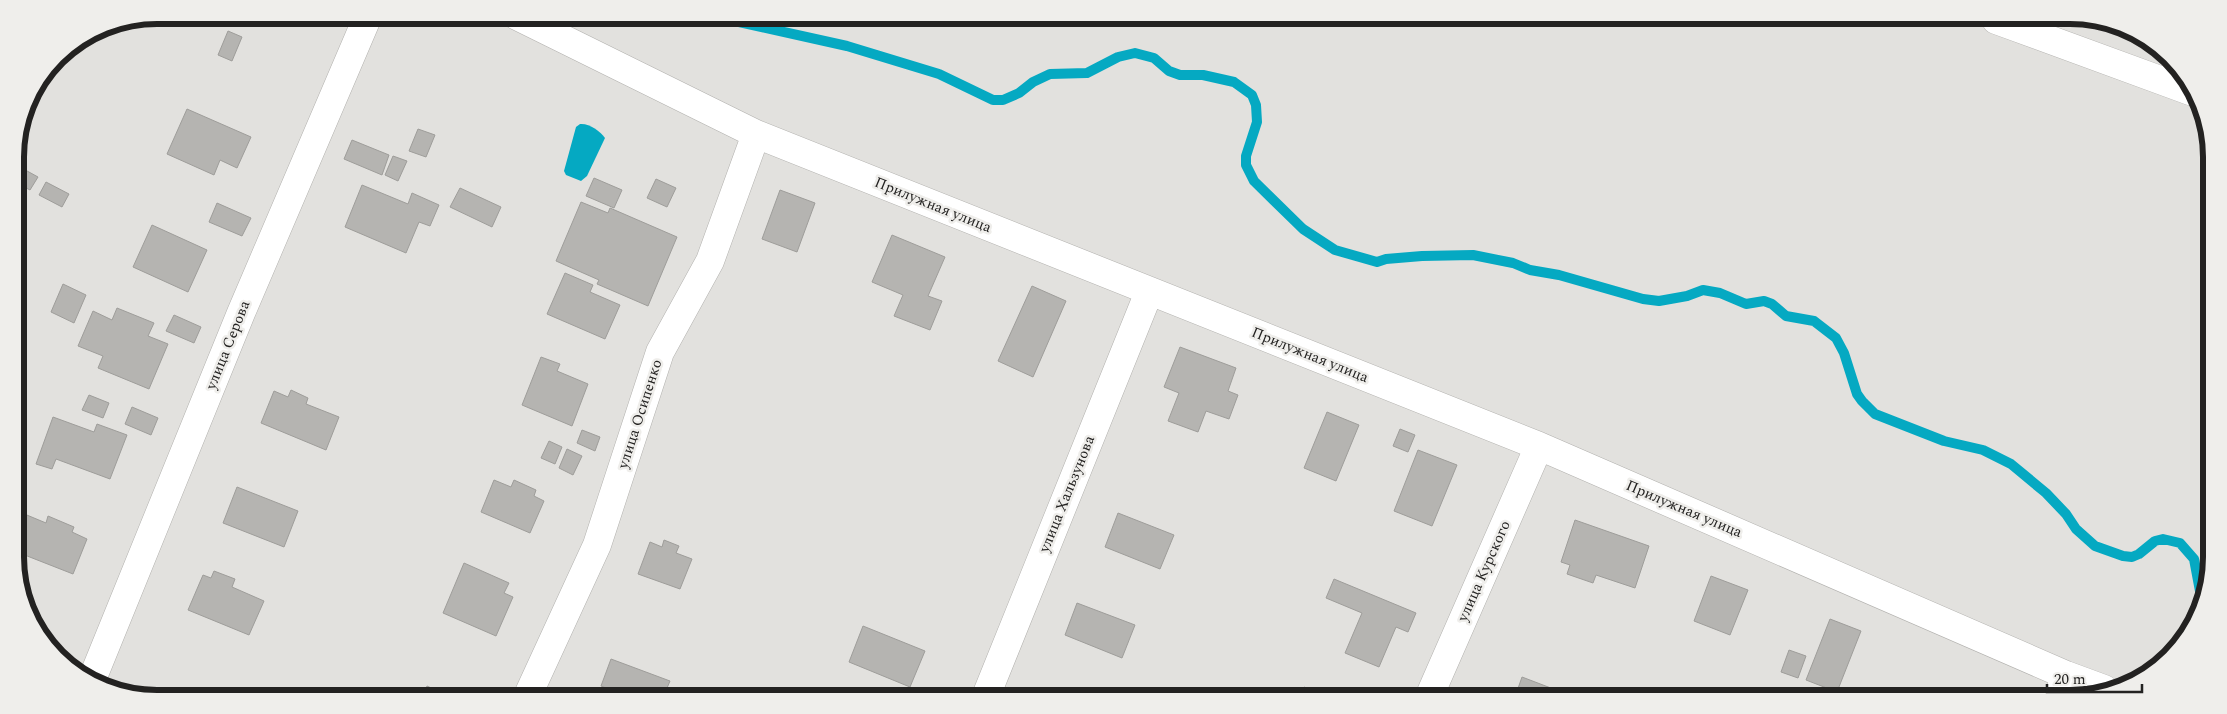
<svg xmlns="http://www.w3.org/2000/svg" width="2227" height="714" font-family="Spectral,serif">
<rect width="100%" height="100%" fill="#e2e1de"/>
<!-- water -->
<path fill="#05a9c2" d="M580,124C589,123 600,131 605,138L587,176L581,181L566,175L564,171L576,127Z"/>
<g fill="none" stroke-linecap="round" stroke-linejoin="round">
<!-- stream -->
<path stroke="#05a9c2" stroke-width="10" d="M712,16L847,46L939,74L993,100H1003L1019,93L1033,82L1050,74L1087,73L1118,57L1135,53L1154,58L1169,71L1180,75H1203L1234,82L1252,95L1256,105L1257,122L1246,156V165L1254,181L1303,229L1335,250L1377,262L1386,259L1422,256L1473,255L1513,263L1530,270L1559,275L1643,299L1659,301L1687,296L1703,290L1720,293L1746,304L1764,301L1772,304L1786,316L1814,321L1836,338L1844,353L1857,394L1862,401L1875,414L1944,441L1983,450L2011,464L2046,493L2066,514L2076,529L2095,546L2123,556L2132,557L2139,554L2155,541L2163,539L2180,543L2194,559L2200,591L2205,598"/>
</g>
<!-- building -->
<path fill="#b5b4b1" stroke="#9e9d9a" d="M228,31L242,37L232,61L218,55Z
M33,89L42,94L29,120L24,117L30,94Z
M187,109L251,137L237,168L220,160L214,175L167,154Z
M418,129L435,135L426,157L409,151Z
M352,140L389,155L382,175L344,159Z
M393,156L407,161L398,181L385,175Z
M18,166L38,177L30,190L15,182V170Z
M594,178L622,190L614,208L586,196Z
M656,179L676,188L667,207L647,198Z
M46,182L69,194L62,207L39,195Z
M362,185L408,204L412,193L439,205L430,226L419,222L406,253L345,227Z
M460,188L501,207L492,227L450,207Z
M780,190L815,203L797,252L762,239Z
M581,202L608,213L610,208L677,237L648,306L597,284L599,280L556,261Z
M217,203L251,218L242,236L209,222Z
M152,225L207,250L188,292L133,267Z
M892,235L945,257L928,296L942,301L930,330L894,316L903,295L872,282Z
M565,273L593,285L590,292L620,305L605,339L547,314Z
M63,284L86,295L74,323L51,312Z
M1032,286L1066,301L1033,377L998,361Z
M117,308L154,323L148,336L168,344L149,389L98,368L103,356L78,346L93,311L112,320Z
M174,315L201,327L194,343L166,331Z
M1180,347L1236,368L1228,391L1238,395L1229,419L1206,411L1198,432L1168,421L1179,393L1164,387Z
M541,357L560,364L557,371L588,384L572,426L522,405Z
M291,390L308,398L306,404L339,417L326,450L261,423L274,391L288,397Z
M89,395L109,403L103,418L82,410Z
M132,407L158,418L151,435L125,424Z
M1327,412L1359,425L1336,481L1304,468Z
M53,417L94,432L97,424L127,435L110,479L56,459L52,469L36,464Z
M1400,429L1415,435L1408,452L1393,446Z
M582,430L600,437L595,451L577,443Z
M549,441L562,447L555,464L541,458Z
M567,449L582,456L573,475L559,468Z
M1418,450L1457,465L1432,526L1394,511Z
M494,480L511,487L514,480L536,490L534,496L544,501L530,533L481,512Z
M237,487L298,511L284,547L223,523Z
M22,513L46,523L48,516L74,527L72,532L87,539L73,574L17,552V525Z
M1118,513L1174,535L1160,569L1105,547Z
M1575,520L1649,546L1635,588L1596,575L1593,583L1567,574L1570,565L1561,562Z
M664,540L679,546L676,553L692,559L680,589L638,574L650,542L662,547Z
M464,563L509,583L504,593L513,597L496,636L443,613Z
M214,571L235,579L232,587L264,601L249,635L188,610L203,575L211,578Z
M1711,576L1748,590L1730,635L1694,621Z
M1334,579L1416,613L1408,632L1396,627L1379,667L1345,653L1362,613L1326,598Z
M1077,603L1135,625L1122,658L1065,635Z
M1830,619L1861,631L1837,692L1806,680Z
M863,626L925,651L910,687L849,662Z
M1789,650L1806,656L1798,678L1781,672Z
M611,659L670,681L664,695H603L606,688L601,686Z
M1522,677L1577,698L1515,697Z
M427,686L446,695H423Z
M1304,687L1323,695L1322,697H1300Z"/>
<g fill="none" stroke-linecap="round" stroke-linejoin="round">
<!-- minor casing -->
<g stroke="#b2b1ae" stroke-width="29">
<path id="minor" d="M517,16L756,134L1539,446L2066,675L2104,689
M1996,20L2190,91
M93,677L241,313L368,16
M528,695L597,545L660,352L710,261L756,134
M986,696L1149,292
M1429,697L1539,446
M2057,699L2066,675"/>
</g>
<!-- minor -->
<use href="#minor" stroke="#fff" stroke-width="28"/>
</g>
<g text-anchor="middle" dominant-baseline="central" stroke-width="5" stroke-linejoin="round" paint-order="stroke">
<!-- street labels -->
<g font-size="15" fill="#232221" stroke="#efeeeb">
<text transform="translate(933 205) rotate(22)">Прилужная улица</text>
<text transform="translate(228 345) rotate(-68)">улица Серова</text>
<text transform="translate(1310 355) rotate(22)">Прилужная улица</text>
<text transform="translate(640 414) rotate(-72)">улица Осипенко</text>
<text transform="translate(1067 494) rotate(-68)">улица Хальзунова</text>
<text transform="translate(1684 509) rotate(23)">Прилужная улица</text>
<text transform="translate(1484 571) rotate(-66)">улица Курского</text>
</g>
</g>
<!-- crop -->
<path d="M0 0H2227V714H0ZM157 24H2070A133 133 0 0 1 2203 157V557A133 133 0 0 1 2070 690H157A133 133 0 0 1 24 557V157A133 133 0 0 1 157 24Z" fill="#efeeeb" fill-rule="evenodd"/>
<path fill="none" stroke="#232221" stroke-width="6" d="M157 24H2070A133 133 0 0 1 2203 157V557A133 133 0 0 1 2070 690H157A133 133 0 0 1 24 557V157A133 133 0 0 1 157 24Z"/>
<!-- scale -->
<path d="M2047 684v8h95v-8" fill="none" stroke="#232221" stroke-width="2.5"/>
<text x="2054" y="684" font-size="15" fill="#232221" stroke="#efeeeb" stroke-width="4" paint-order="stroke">20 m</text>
</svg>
